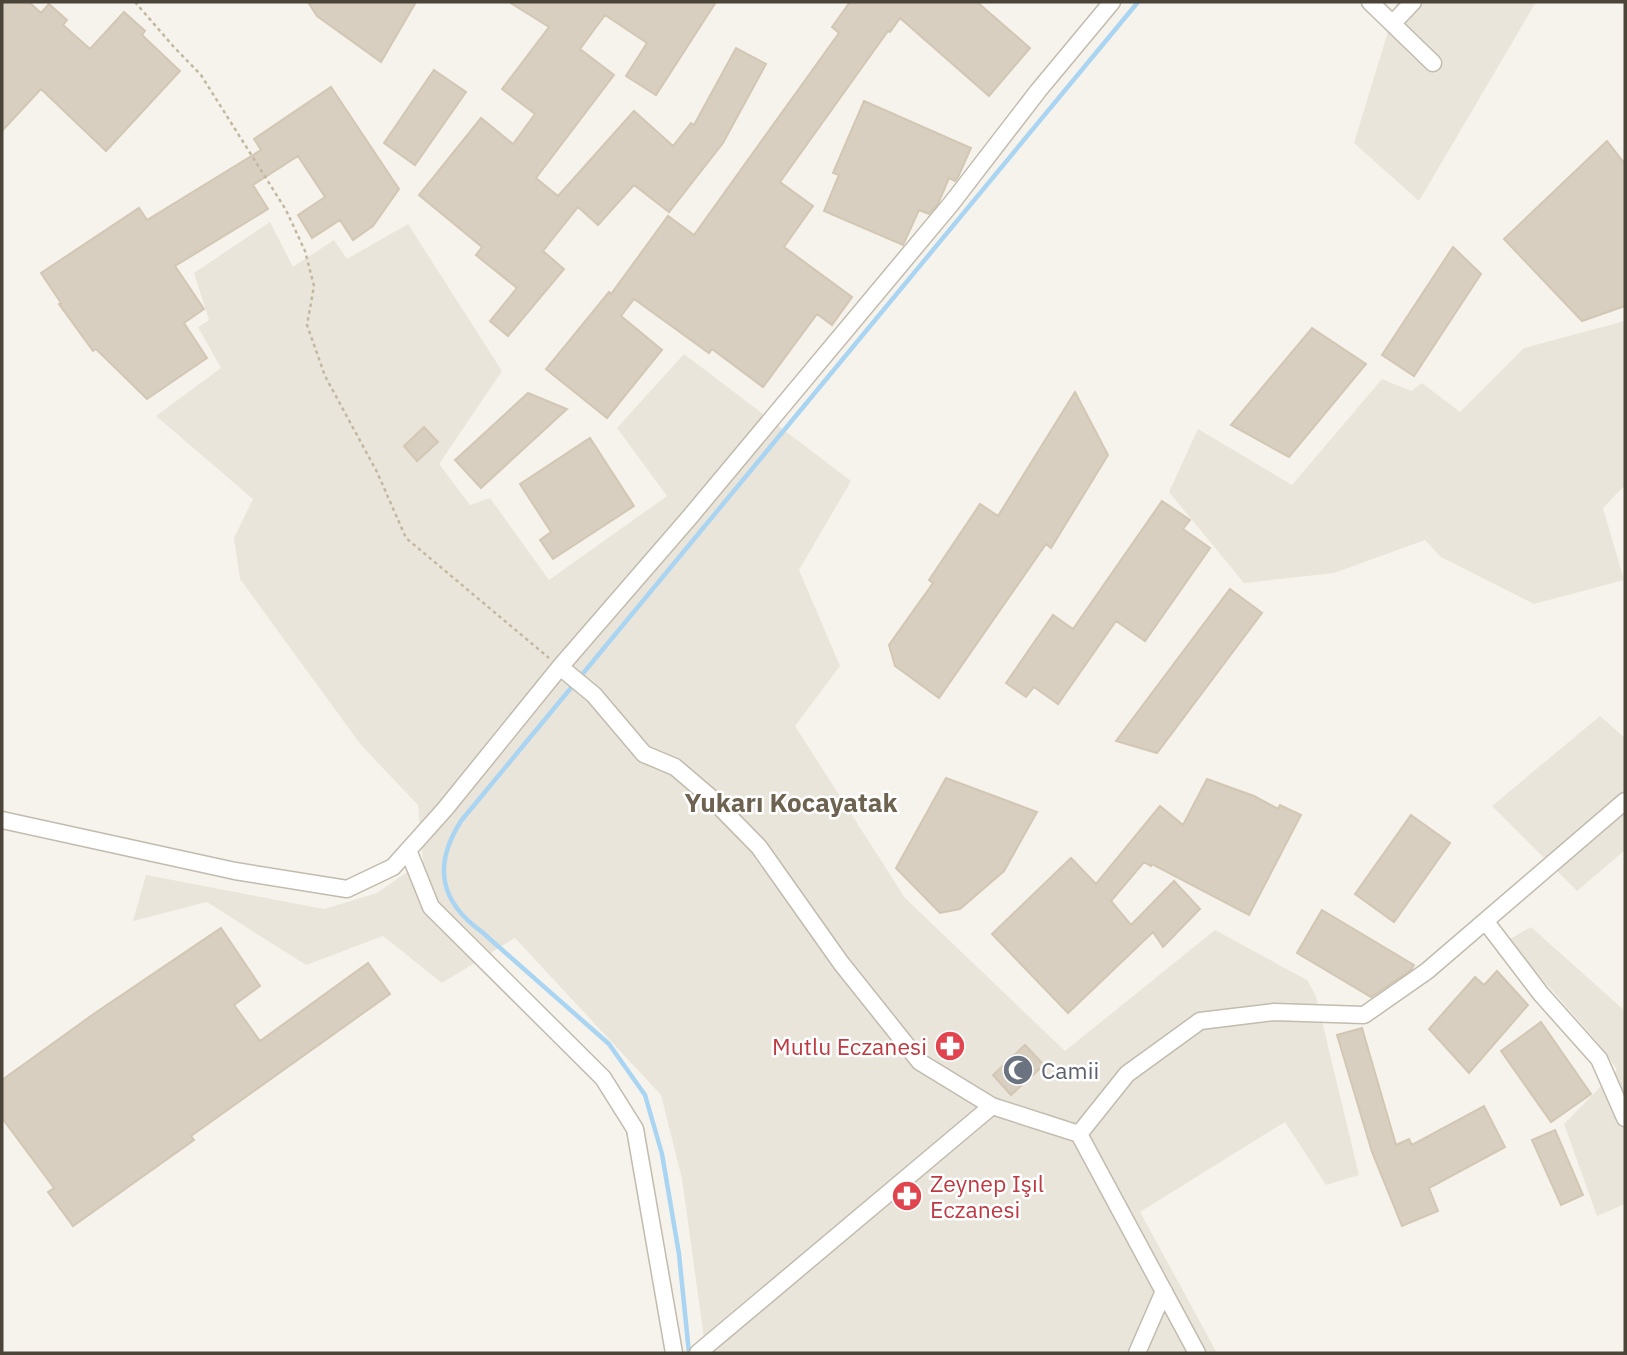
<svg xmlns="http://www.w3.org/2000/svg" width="1627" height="1355" font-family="'IBM Plex Sans',sans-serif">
<rect width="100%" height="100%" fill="#f6f3ec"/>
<!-- residential -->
<path fill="#eae5da" d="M1397,2H1536L1419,201L1354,143Z
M270,222L293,267L334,240L347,259L408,224L502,371L439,464L470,505L490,498L549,580L667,496L617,428L684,354L851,481L799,570L840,666L795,726L905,898L1065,1051L1215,930L1307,980L1316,996L1359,1175L1326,1185L1285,1122L1140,1212L1217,1353H706L682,1179L661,1095L515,938L442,983L383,936L306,965L207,902L133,921L146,875L324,909L377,893L423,861L418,805L361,745L240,579L234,538L253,499L156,416L221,368L198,327L209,320L194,273Z
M1625,321V485L1603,508L1624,580L1534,604L1441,557L1425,540L1334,573L1244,583L1169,492L1198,429L1292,485L1382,379L1411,391L1422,383L1460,412L1524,348Z
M1600,716L1625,738V850L1577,891L1492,806Z
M1531,927L1625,1011V1204L1597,1216L1564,1124L1617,1070L1599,1044L1508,940Z"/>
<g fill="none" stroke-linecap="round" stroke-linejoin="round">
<!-- stream -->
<path stroke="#a9d4f2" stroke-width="4.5" d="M689,1353L679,1254L662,1154L645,1095L609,1044L482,932C439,901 433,865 461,821L1138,2"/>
</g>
<!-- building -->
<path fill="#d8cfc1" stroke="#d3c7b4" stroke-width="2" d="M2,2H29L41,13L49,4L67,20L63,25L90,49L124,12L145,31L142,35L180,71L106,151L41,89L2,131Z
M308,2H416L381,62L317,16Z
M509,2H716L656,95L626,76L647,43L605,15L580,49L614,75L536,178L558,196L634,111L673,146L691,123L694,125L736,48L766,64L723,143L669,212L634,185L598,225L578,207L543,251L564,269L508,336L490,321L517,288L476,255L482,247L419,195L481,118L513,144L535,114L502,89L549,27Z
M850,2H977L1030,48L989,96L900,18L890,32L888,31L780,182L813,206L784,247L852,297L832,325L817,314L763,387L712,349L709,353L634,299L621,316L662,350L607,418L546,369L609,292L611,294L668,216L694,235L839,33L832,27Z
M434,70L466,92L415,165L384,143Z
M331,87L399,189L373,226L353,240L340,220L312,238L298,215L325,197L298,156L253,185L268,209L175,266L204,309L184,323L207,358L147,399L96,349L93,351L59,304L61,303L41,273L139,208L147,220L261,150L254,139Z
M864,101L971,148L958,177L955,181L949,178L938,204L929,214L919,210L903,245L824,211L839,175L833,173Z
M1607,141L1625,164V306L1582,321L1504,239Z
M1453,247L1481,274L1414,376L1382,355Z
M1312,328L1366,364L1289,457L1231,425Z
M1075,392L1108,455L1051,548L1046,544L939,698L895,666L889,645L933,583L929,580L980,504L998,516Z
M528,393L567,409L481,488L455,460Z
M424,427L438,442L417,461L404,446Z
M590,438L634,506L553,559L540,540L551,532L520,484Z
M1162,501L1190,520L1183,529L1210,548L1145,641L1116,621L1058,704L1034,687L1026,697L1006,683L1053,615L1073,629Z
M1230,589L1262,613L1157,753L1116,741Z
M946,778L1037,812L1004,871L960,909L940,913L896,868Z
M1207,779L1254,796L1278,809L1280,805L1301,815L1249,915L1152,864L1151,866L1144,862L1111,901L1131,925L1174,881L1200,909L1163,947L1153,932L1068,1013L992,934L1071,858L1096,884L1160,806L1183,825Z
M1411,815L1450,843L1394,922L1355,894Z
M1322,910L1414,965L1411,970L1371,997L1297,953Z
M221,928L260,986L234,1005L260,1041L368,963L390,994L191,1136L194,1140L73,1226L48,1192L54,1188L2,1118V1080L95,1013Z
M1497,971L1528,1005L1469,1073L1429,1029L1475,977L1484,985Z
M1541,1022L1591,1094L1551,1122L1501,1051Z
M1362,1028L1396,1145L1409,1139L1412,1145L1484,1106L1505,1147L1429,1188L1438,1211L1402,1226L1372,1152L1337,1035Z
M1025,1045L1044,1065L1011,1095L993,1075Z
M1555,1130L1583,1195L1561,1205L1532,1140Z"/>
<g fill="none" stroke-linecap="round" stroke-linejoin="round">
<!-- minor casing -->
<g stroke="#c2bbae" stroke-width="19">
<path id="minor" d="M1370,2L1433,63
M1393,23L1413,2
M565,671L594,695L644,754L675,767L709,796L759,847L841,963L920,1062L992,1106L1079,1134L1197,1353
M2,820L235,871L347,889L393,867L445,809L560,667L689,518L951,204L1038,91L1112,2
M408,850L431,907L603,1078L635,1129L674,1353
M1486,922L1541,994L1599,1059L1625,1118
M1079,1134L1127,1074L1200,1021L1274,1012L1364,1015L1427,971L1625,801
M698,1353L992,1106
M1137,1353L1164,1291"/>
</g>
<!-- path -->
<path stroke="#c4b79f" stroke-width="2.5" stroke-dasharray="3.5 3.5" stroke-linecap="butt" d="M135,2L173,46L201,75L286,210L305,251L314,286L307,325L325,376L377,472L406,538L549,658"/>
<!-- minor -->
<use href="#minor" stroke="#fff" stroke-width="16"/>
</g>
<!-- icons -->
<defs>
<g id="pharmacy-disc" transform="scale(1.575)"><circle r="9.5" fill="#e0444e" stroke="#fff"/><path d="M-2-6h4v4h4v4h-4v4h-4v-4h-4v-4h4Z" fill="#fff"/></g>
<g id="mosque-disc" transform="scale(1.575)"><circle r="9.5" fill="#6b7280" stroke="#fff"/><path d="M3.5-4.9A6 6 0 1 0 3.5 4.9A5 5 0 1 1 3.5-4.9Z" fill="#fff"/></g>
</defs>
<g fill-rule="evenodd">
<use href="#pharmacy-disc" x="950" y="1046"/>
<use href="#mosque-disc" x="1018" y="1070"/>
<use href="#pharmacy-disc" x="907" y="1196"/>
</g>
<g text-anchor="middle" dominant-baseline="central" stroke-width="5" stroke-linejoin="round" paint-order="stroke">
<!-- health labels -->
<g font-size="23" fill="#be3a42" stroke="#fff" text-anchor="end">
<text x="927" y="1046">Mutlu Eczanesi</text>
<text x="930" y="1183" text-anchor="start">Zeynep Işıl<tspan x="930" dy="26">Eczanesi</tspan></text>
</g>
<!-- worship labels -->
<g font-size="23" fill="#5b616d" stroke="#fff" text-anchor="start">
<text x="1041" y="1070">Camii</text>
</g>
<!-- quarter labels -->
<g font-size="26" font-weight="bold" fill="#6e6250" stroke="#fff">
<text x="791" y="802">Yukarı Kocayatak</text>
</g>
</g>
<!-- border -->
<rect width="1627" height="1355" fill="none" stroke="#4b4439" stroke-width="7"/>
</svg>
